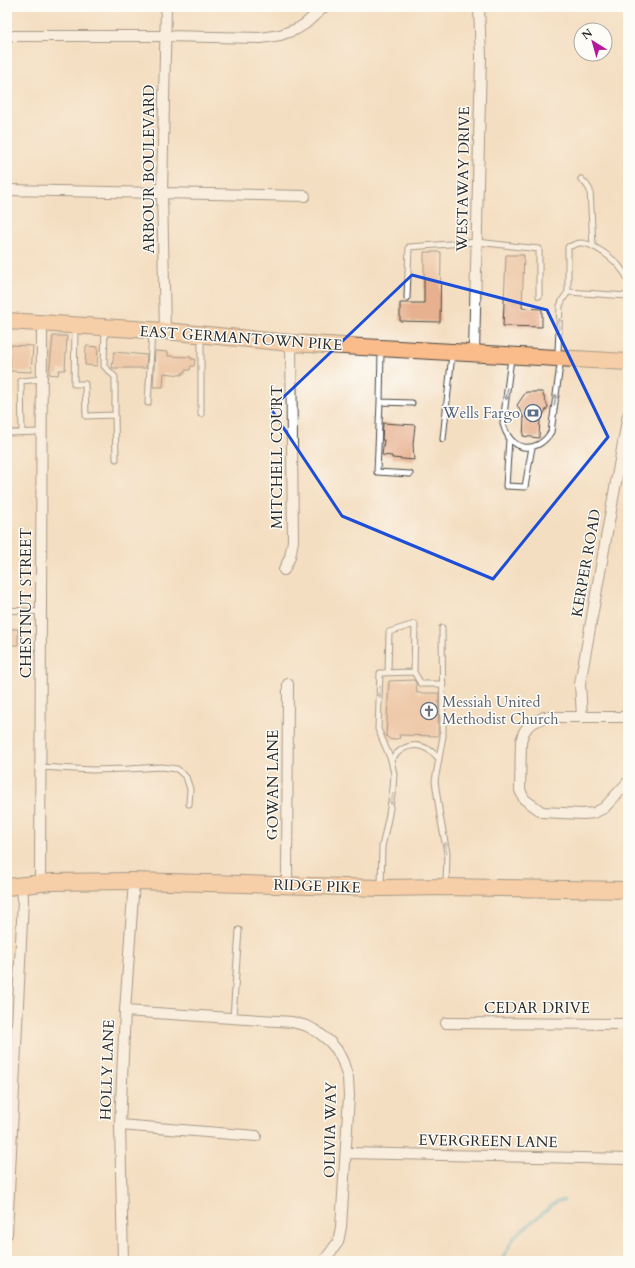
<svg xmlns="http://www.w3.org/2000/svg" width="635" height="1268" font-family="Cardo,serif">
<rect width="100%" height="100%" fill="#fdfcf7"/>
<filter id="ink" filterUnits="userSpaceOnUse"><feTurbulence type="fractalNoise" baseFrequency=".025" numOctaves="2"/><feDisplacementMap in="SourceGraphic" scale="8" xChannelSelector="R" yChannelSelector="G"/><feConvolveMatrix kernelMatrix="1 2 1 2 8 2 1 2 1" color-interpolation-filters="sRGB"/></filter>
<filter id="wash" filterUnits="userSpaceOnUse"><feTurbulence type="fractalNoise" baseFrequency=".012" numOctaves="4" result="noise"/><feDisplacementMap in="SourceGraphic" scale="16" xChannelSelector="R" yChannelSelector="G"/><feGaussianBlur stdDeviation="0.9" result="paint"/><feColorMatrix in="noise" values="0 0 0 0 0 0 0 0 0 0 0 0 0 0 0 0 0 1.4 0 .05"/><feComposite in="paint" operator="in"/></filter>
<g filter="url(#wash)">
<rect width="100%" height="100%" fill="#f4dec1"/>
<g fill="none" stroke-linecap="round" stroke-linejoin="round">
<!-- stream -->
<path stroke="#45aec4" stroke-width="3" d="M501,1261L515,1236L556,1202L564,1200"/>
</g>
<g id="blocks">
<!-- building -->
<path fill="#e7b08f" d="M424,252H441L440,322L400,321V303H424Z
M506,255H524L522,308L542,309V327L503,326Z
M53,336H67L65,370H59L58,375L49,374Z
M10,345L33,346L31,372L10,371V356H8Z
M86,346L98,347L97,366L85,365Z
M155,351L168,352V356L191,357V359H195L194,366H191L190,370H185V373H182V375L164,373L163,387H153Z
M114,352L147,355L146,368H112Z
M526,392H542L548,407L540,419L539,438L523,436L524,418L517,405Z
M383,423L415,425L413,444L414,460L392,458V456L382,455L384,440H382Z
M7,629H18V645H7Z
M414,680L416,683L417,693H439L438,736L399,735L400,738L391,740L386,736L389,681Z"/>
</g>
</g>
<g filter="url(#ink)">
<use href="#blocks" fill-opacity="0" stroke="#494642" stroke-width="1"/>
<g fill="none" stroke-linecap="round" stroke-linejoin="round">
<!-- service casing -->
<g stroke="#494642" stroke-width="7">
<path id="service" d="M581,179L586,184L590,190L593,246
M568,292L628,296
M407,298L409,247L477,242L539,249V296
M75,327L74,384H85L86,416L115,415L116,459
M105,328L104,366L115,377V415
M201,337V414
M381,351L380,402L412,403
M511,358L503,423C509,451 536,456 551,432L561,358L558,352L560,306L563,299L568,292V247C572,246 577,243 580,243C592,242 616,260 622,270C625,273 627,277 628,281
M380,402L377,472L410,474
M148,403L152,331
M7,433L41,432
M22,433L21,381L42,379
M443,439L452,354
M509,439L506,486L525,487L532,447
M7,610L41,612
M442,628L443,736L435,781L440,816L447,853L446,886
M388,672L389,632L415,624L414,672L421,684H443
M391,760C405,741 424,741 439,759
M40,767L92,770L128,769L161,767L177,769L186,777L190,789L189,804
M381,886L382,847L389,814L393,788L394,774L391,760L378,729L380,673L414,672
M233,1018L239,930"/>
</g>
<!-- minor casing -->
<g stroke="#494642" stroke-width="12">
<path id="minor" d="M14,36H165L261,38L280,35L297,29L305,24L324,7
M7,190L305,196
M165,331L162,193L166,7
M474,353L481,57L479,7
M284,570L290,557L293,541L291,343
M582,716L580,684L628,415
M628,717H544L529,725L524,732L521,741L520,790L524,799L542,812L583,814L594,813L604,808L628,782
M40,883L42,324
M287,885L288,684
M125,1011L292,1022L307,1026L318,1032L330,1042L337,1050L343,1062L348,1078L349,1096L341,1227L338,1242L324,1261
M446,1023L628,1024
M120,1125L256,1136
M346,1153L628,1159
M7,1234L23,900L22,885
M123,1261L120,1125L125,1011L134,881"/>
</g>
<!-- primary casing -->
<g stroke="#494642" stroke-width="18">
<path id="primary" d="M7,321L165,331L291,343L628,362
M7,887L51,882L134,881L380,888L446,887L628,890"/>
</g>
<!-- service -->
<use href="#service" stroke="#fff" stroke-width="5"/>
<!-- minor -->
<use href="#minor" stroke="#fff" stroke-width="10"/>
<!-- primary -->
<use href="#primary" stroke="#f9bc8a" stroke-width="16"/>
</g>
<!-- one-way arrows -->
<defs><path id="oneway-shaft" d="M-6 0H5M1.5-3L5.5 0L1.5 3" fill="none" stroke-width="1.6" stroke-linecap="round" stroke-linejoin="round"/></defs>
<g stroke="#a0a0a0">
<use href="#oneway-shaft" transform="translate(559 324) rotate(-86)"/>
<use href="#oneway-shaft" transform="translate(507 394) rotate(97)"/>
<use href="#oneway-shaft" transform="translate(555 400) rotate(-83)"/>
<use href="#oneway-shaft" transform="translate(380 692) rotate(92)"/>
<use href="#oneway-shaft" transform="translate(392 799) rotate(99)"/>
<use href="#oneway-shaft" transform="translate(446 848) rotate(-100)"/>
</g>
</g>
<!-- marked area -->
<path d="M0 0H635V1268H0ZM412,275L547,310L608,437L493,579L342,516L271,409Z" fill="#f4dec1" fill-opacity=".55" fill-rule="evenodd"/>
<path fill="none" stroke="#1d4ed8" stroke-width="3" stroke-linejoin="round" d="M412,275L547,310L608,437L493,579L342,516L271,409Z"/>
<!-- icons -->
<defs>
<g id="bank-ring" transform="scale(0.9)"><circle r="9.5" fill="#fdfcf7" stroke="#5c6f8a" stroke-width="1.5"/><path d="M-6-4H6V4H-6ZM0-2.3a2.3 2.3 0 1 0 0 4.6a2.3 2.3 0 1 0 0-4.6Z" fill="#5c6f8a"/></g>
<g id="church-ring" transform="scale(0.9)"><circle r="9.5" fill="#fdfcf7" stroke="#6b7280" stroke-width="1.5"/><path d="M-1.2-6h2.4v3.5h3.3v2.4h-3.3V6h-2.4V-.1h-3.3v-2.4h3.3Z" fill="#6b7280"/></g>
</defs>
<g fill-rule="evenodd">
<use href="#bank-ring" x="533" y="413"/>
<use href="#church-ring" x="429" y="711"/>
</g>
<g text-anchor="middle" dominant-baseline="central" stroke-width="3" stroke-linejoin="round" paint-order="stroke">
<!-- street labels -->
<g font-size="15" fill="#2b2b2b" stroke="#fdfcf7">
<text transform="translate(149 169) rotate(-90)">ARBOUR BOULEVARD</text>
<text transform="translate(463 179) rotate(-89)">WESTAWAY DRIVE</text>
<text transform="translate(241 338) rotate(4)">EAST GERMANTOWN PIKE</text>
<text transform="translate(277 457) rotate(-90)">MITCHELL COURT</text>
<text transform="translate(586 563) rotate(-80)">KERPER ROAD</text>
<text transform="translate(26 603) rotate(-90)">CHESTNUT STREET</text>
<text transform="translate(273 785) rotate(-90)">GOWAN LANE</text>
<text transform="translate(317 886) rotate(2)">RIDGE PIKE</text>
<text x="537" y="1008">CEDAR DRIVE</text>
<text transform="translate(107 1070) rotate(-88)">HOLLY LANE</text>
<text transform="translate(330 1130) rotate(-89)">OLIVIA WAY</text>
<text transform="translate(488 1141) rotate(1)">EVERGREEN LANE</text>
</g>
<!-- service labels -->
<g font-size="15" fill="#4e5e75" stroke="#fdfcf7" text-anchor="end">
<text x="520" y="413">Wells Fargo</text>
</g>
<!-- worship labels -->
<g font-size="15" fill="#5b616d" stroke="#fdfcf7" text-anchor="start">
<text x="442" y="702">Messiah United<tspan x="442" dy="17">Methodist Church</tspan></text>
</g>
</g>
<!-- margin -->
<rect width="635" height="1268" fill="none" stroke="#fdfcf7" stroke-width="24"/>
<!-- north arrow -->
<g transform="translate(593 42) rotate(323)"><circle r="19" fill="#fdfcf7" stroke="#a9a8a5"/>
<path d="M0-3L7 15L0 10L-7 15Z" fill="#b5179e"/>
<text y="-6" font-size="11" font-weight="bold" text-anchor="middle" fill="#2b2b2b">N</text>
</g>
</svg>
